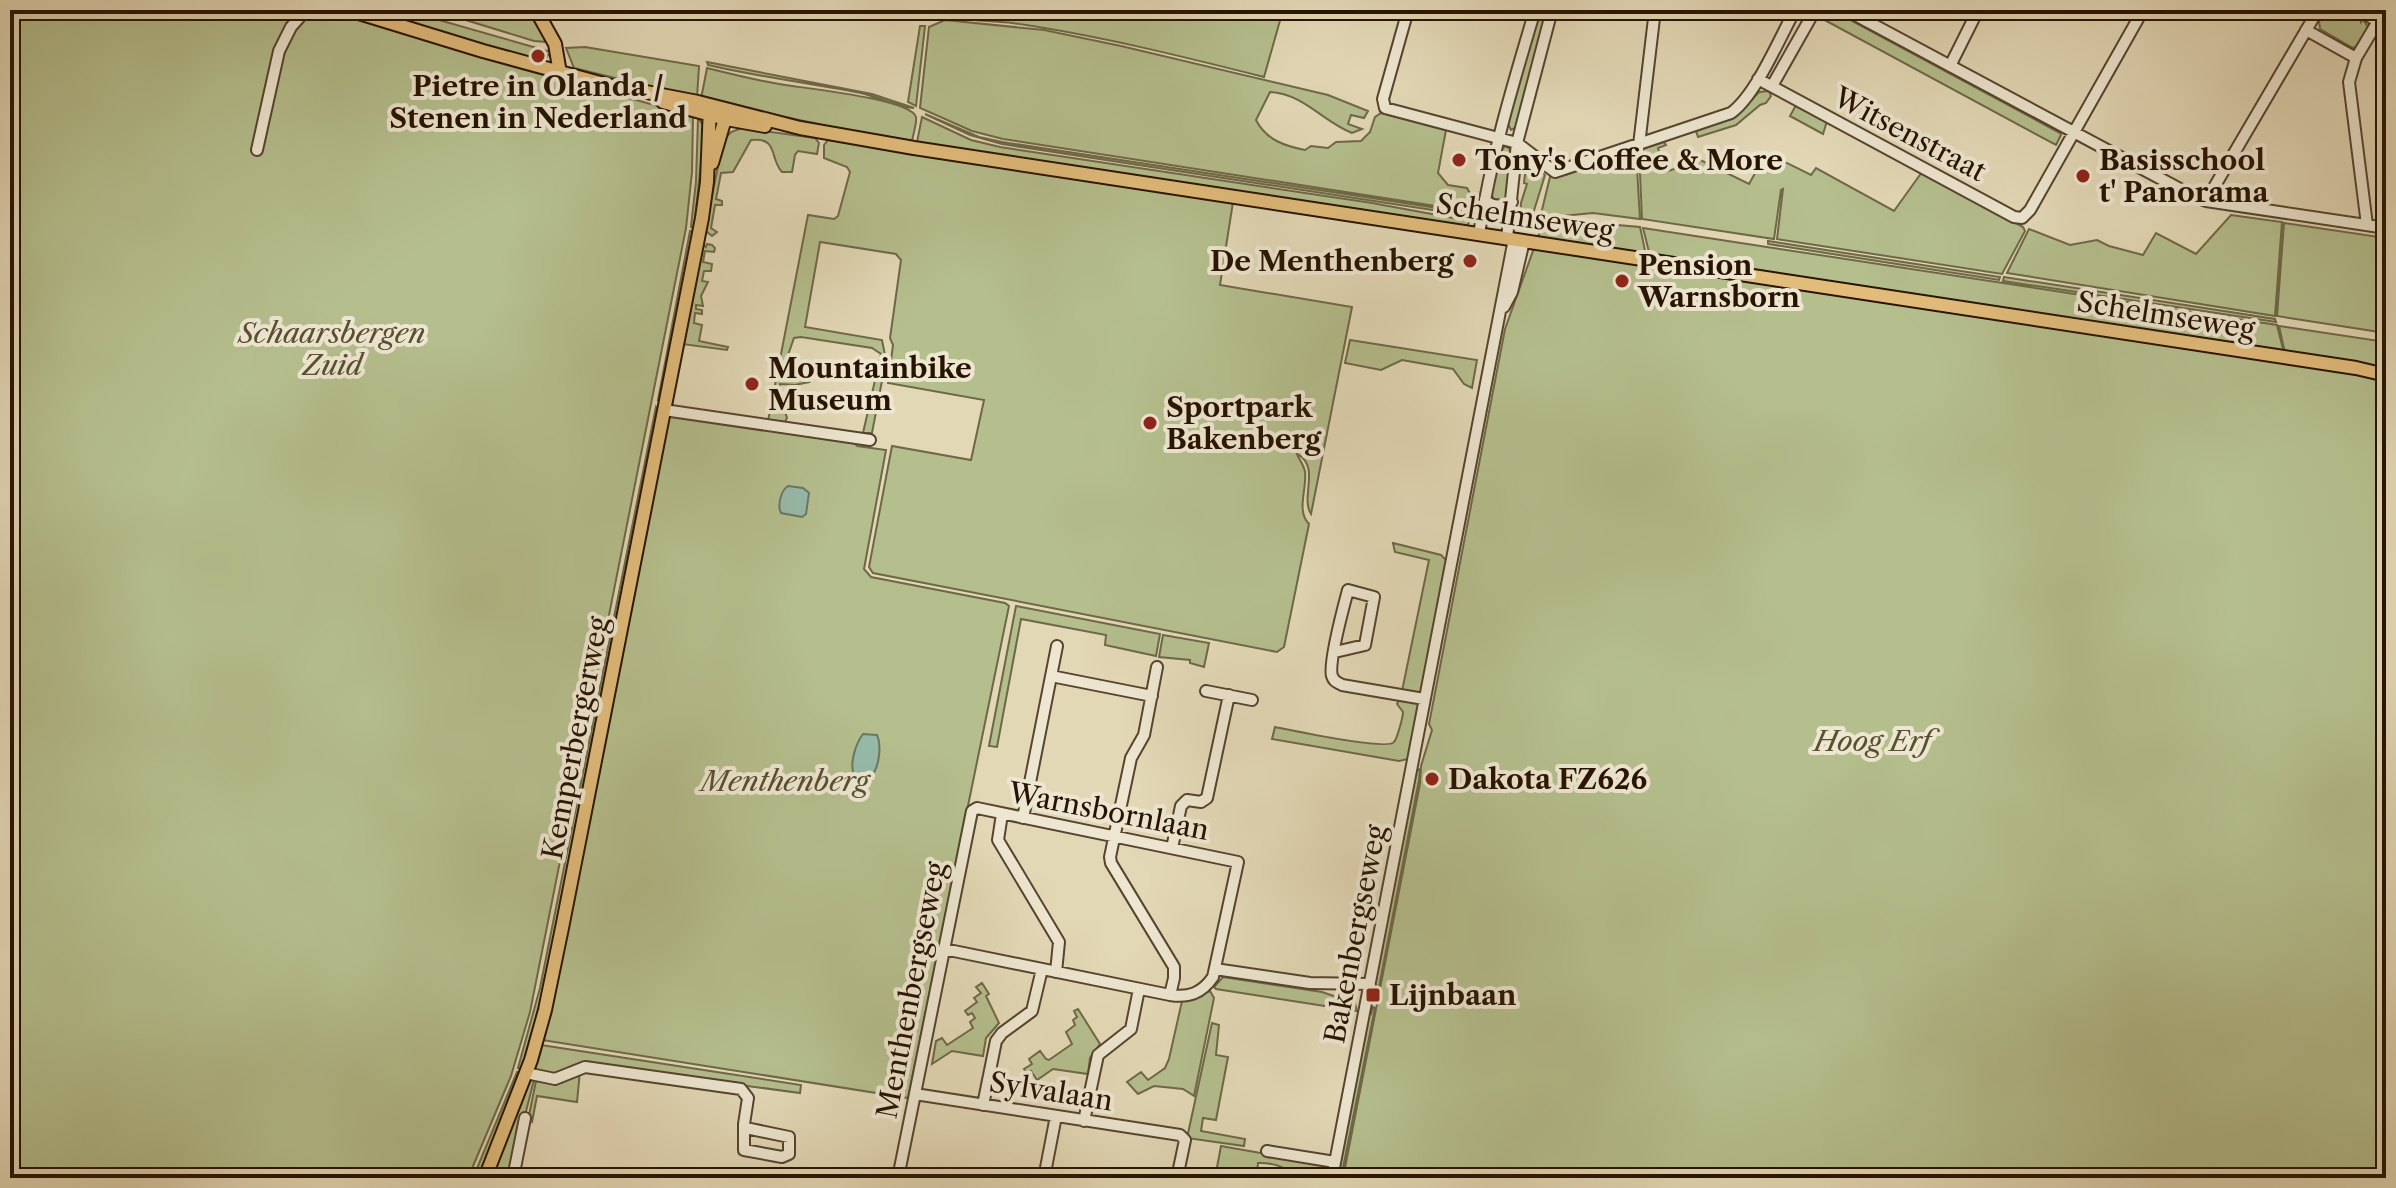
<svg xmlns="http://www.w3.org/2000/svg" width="2396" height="1188" font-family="'Libre Caslon Text',serif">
<rect width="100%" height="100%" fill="#e3d8b6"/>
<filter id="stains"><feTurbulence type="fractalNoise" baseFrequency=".0025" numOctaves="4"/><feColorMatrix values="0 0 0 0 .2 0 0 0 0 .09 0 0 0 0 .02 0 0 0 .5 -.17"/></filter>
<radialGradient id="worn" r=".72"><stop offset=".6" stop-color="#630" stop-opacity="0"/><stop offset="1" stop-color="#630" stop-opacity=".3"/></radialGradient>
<!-- green -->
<path fill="#b5be8d" stroke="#6e6847" stroke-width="2" d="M10,10H333L491,59L693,116L692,172L686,228L530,1012L511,1076L468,1178H10Z
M364,10H404L551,52L545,59L536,60Z
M433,10H531L548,42L534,41Z
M935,10H1283L1264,77C1181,56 1096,35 1012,23C992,20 948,22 935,10Z
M1537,10H1549L1517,127L1511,130L1507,122Z
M1822,10H1832L2060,133L2061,135L2056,145L1819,17Z
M2326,10H2346L2360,18L2361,22L2363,19L2368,27L2359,45L2353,48L2320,29L2319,21Z
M945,20L1044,30L1121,46L1328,95L1368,111L1364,118L1351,115L1348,124L1362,129L1352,133C1322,121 1304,94 1270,92L1256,120C1266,140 1285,146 1305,150L1311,146L1328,148L1336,142L1361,141L1370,132L1375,117L1381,113L1446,130L1438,173L1448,185L1467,188L1473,199L1472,209L1468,211L1003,139L972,131L920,108L929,27Z
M920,26H925L916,106L908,102Z
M585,47L699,66L697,98L574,68L566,48Z
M707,62L872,94L914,108C900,108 878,97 861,93C810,83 759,77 708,65Z
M707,68C731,74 755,80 779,84C799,88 910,98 916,117C917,123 913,135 912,141L907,143L701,99Z
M1769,91L1771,96L1766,103L1760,105L1736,125L1698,137L1696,131L1730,119L1744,108L1759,92Z
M1796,105L1827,121L1823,134L1790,116Z
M925,114L979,137L1002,142L1431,207L1452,213L1002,144L970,135Z
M922,117L971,140L1000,147L1372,203L1470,221L1466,227L919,145L917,142Z
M698,118L703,125L704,133L694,229L691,227L696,181Z
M742,128L815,138L819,143L817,154L798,151L795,155L792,172H782C769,158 779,137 751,140L733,172L721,173L716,199L722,201V205H715L711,228L717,232L712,236L707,232L706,226L723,141L731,132Z
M828,140L1233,202L1220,285L1352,307L1311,514C1300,497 1321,466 1297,454C1299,460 1304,465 1305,472C1307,489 1296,511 1309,524L1284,647L1277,652L873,573L869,567L892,446L971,460L984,400L888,383L893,345L890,338L901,260L896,254L820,242L805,327L882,340L886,360L872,433H863L881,354L872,348L801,337L794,338L788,355L809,382L795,385L780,384L776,403L784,408L787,418L784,424L768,421L808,215L834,219L838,216L850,172L847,167L824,158V145Z
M1664,142L1666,145L1658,148L1665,172L1690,164L1687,153L1690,152L1692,156L1749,184L1763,159L1766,160L1771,155L1811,175L1816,168L1894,211L1922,172L2023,227L2025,231L2002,274L1777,239L1783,189L1781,190L1774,239L1642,219L1639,150Z
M1505,146L1509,148L1511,154L1508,198L1506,200L1494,199L1491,194L1500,152Z
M1636,151L1640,219L1593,213L1540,218L1550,177L1565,175Z
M1527,160L1545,175L1532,217L1520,220L1521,203L1527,184L1524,183L1526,166L1524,164Z
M2231,215L2282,222L2275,316L2007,273L2029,229L2070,245L2097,240L2109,246L2143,255L2156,233L2196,254Z
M1570,221L1640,227L1646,255L1538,237L1542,224Z
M2284,223L2386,238V333L2277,316Z
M1643,228L2277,325L2284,353L1650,256Z
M690,231H694L662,399L658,400Z
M1768,241L2000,277L1999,280L1768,244Z
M703,244L706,247L707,244L712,245L715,248L714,252L705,251L703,262L712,264L711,271H704L702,281L708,282L701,296L703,306L696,305V309L702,310V314L695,313L694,323L702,325L699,341L728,347L727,350L682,344Z
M1534,248L2368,375L2386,381V1178H1343L1420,784L1421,766L1432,730L1429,724L1505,329Z
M2004,277L2275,319L2276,322L2003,281Z
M2279,326L2386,342V370L2285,353Z
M1350,340L1477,360L1472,388L1464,384L1453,369L1402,360L1381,370L1345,363Z
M656,407L659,411L543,997L522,1070L518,1068L540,988Z
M672,416L853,441L857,446L886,450L864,569L871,577L1005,603L1009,606L908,1098L542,1040L668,418Z
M1393,543L1441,555L1446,560L1421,693L1402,691L1429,560L1395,552Z
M1016,606L1160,634L1156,656L1105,645L1106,635L1021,619L997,747L989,746Z
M1163,635L1209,643L1204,667L1190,663V660L1159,657Z
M1401,696L1419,704L1408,759L1399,761L1272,739L1275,727C1290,730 1388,751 1394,742C1397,739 1403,717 1403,712L1397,704Z
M1420,769L1419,780L1378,992L1373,991L1415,771Z
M1223,977L1322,992L1355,1003L1357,1011L1216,989L1214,987Z
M982,983L989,994L986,996L999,1023L986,1038L983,1056L952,1051L932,1064L936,1041L942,1038L947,1045L973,1028L970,1022L975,1018L972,1013L968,1015L965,1011L977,1002L974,998L981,993L976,987Z
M1210,991L1214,998L1194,1096L1183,1089L1154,1086L1138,1094L1127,1082L1141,1072L1148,1080L1165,1068L1169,1059L1182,1001Z
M1373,1007L1375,1008L1341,1178H1337L1369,1013L1371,1014Z
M1078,1009L1100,1044L1090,1058L1088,1074L1053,1069L1037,1080L1031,1071L1027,1073L1024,1069L1032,1064L1029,1059L1040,1051L1046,1059L1049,1060L1072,1044L1066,1032L1075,1025L1073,1020L1077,1017L1074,1011Z
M1212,1023L1219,1025L1216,1055L1228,1057L1216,1120L1203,1118L1201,1131L1245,1139L1244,1146L1187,1138Z
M541,1045L801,1085L800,1093L585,1064L556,1076L535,1071L534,1069Z
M580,1071L577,1102L537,1096L532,1122L528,1120L536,1081L549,1083Z
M517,1072L521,1074L480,1178H473Z
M530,1079L534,1080L509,1178H491Z
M1221,1146L1329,1165V1178C1320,1178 1309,1180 1302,1176C1287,1170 1276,1162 1258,1163L1257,1174L1252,1178H1215Z"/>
<!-- water -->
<path fill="#96baa9" stroke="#6a7766" stroke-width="2" d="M788,486L803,488L809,493L806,514L802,517L781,513C777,506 781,490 788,486Z
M863,734L877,735C882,746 879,770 870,777L854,774C849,764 856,743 863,734Z"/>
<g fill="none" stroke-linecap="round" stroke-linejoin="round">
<!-- minor casing -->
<g stroke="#56442e" stroke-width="14">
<path id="minor" d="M1408,10L1383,99L1385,108L1517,143L1555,172L1731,113C1756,95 1779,39 1795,10
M1846,10L2193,196L2206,201L2386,228
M2357,10L2378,21
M2306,30L2356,58
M1950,66L1978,10
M1758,79L2014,217L2022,218L2030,210L2143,10
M1772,86L1815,10
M1639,145L1655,10
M257,150L279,51L291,27L306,10
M1485,199C1492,209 1503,206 1512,202
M2206,201L2318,10
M2367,225L2349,82L2356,58L2378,21L2386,13
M1479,234C1491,157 1513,84 1535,10
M1507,238L1517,143L1552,10
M1504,307L1512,292L1524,241
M664,410L870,440
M1335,652L1365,645L1374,597L1348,590C1344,605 1328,664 1332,676C1334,682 1337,682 1342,685L1424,699
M1157,667L1144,735L1131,758L1110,857L1111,863L1174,967V978L1170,995
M1051,676L1152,696
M1206,691L1252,700
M1002,814L998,840L1059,942L1056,972
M1023,818L1057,646
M1172,848L1181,806L1187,800L1201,802L1207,798L1229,695
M1215,969L1310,983L1370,984
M526,1073L555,1079L585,1067L741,1089L748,1098L744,1124V1150L782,1157L789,1154V1137L746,1128
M915,1094L1180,1135L1185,1140L1177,1178
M983,1105L996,1041L1002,1033L1032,1011L1042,969
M1084,1121L1098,1055L1131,1029L1139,989
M1267,1151L1335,1162
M513,1178L525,1118
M898,1178L972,811L977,808L1238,862L1213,977C1202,993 1189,998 1170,995L944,949
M1044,1178L1056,1116
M1332,1178L1514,239"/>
</g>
<!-- major casing -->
<g stroke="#271301" stroke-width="16">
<path id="major" d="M349,10L483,51L622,89
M536,10L555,44L560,73
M615,86L698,102L800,128L914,148L2356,368L2386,375
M663,102L726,119L765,126
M712,163L727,112
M485,1178L531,1060L545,1010L562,928L702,218L707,182L710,105"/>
</g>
<!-- minor -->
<use href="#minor" stroke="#ede6d0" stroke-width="10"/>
<!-- major -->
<use href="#major" stroke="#e2bc7b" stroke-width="12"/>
</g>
<!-- markers -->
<g fill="#8f2418" stroke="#ede6d0" stroke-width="3">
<circle cx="538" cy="56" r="8"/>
<circle cx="1459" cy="160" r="8"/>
<circle cx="2083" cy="176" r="8"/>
<circle cx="1470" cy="261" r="8"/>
<circle cx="1622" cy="281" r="8"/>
<circle cx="752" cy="384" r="8"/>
<circle cx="1150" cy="423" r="8"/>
<circle cx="1432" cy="779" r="8"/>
<rect x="1365" y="987" width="16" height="16" rx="4"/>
</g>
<g text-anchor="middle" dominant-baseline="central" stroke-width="8" stroke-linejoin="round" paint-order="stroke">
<!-- poi labels -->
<g font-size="28" font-weight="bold" fill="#271301" stroke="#ede6d0" text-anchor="start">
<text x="538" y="86" text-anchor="middle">Pietre in Olanda /<tspan x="538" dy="32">Stenen in Nederland</tspan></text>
<text x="1475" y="160">Tony's Coffee &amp; More</text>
<text x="2099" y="160">Basisschool<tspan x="2099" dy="32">t' Panorama</tspan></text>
<text x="1454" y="261" text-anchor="end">De Menthenberg</text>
<text x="1638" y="265">Pension<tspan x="1638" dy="32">Warnsborn</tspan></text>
<text x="768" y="368">Mountainbike<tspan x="768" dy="32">Museum</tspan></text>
<text x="1166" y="407">Sportpark<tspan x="1166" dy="32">Bakenberg</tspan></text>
<text x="1448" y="779">Dakota FZ626</text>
<text x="1389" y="995">Lijnbaan</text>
</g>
<!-- street labels -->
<g font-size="28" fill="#271301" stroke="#ede6d0">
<text transform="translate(1910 134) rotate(28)">Witsenstraat</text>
<text transform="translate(1525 217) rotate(9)">Schelmseweg</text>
<text transform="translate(2166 315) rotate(9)">Schelmseweg</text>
<text transform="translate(575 738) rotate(-79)">Kemperbergerweg</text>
<text transform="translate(1109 811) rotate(11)">Warnsbornlaan</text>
<text transform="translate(1355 934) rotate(-79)">Bakenbergseweg</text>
<text transform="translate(911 990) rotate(-79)">Menthenbergseweg</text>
<text transform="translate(1051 1091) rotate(9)">Sylvalaan</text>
</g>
<!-- park labels -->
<g font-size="28" font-style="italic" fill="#594f32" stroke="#ede6d0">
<text x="332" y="333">Schaarsbergen<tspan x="332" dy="32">Zuid</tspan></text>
<text x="1872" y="741">Hoog Erf</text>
<text x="785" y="781">Menthenberg</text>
</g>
</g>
<!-- margin -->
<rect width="2396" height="1188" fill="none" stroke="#e3d8b6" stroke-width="40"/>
<rect x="12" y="12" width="2372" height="1164" fill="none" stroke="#271301" stroke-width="4"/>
<rect x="20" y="20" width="2356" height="1148" fill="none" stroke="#271301" stroke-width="2"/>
<rect width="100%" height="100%" filter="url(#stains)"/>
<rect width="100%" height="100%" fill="url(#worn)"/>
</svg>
